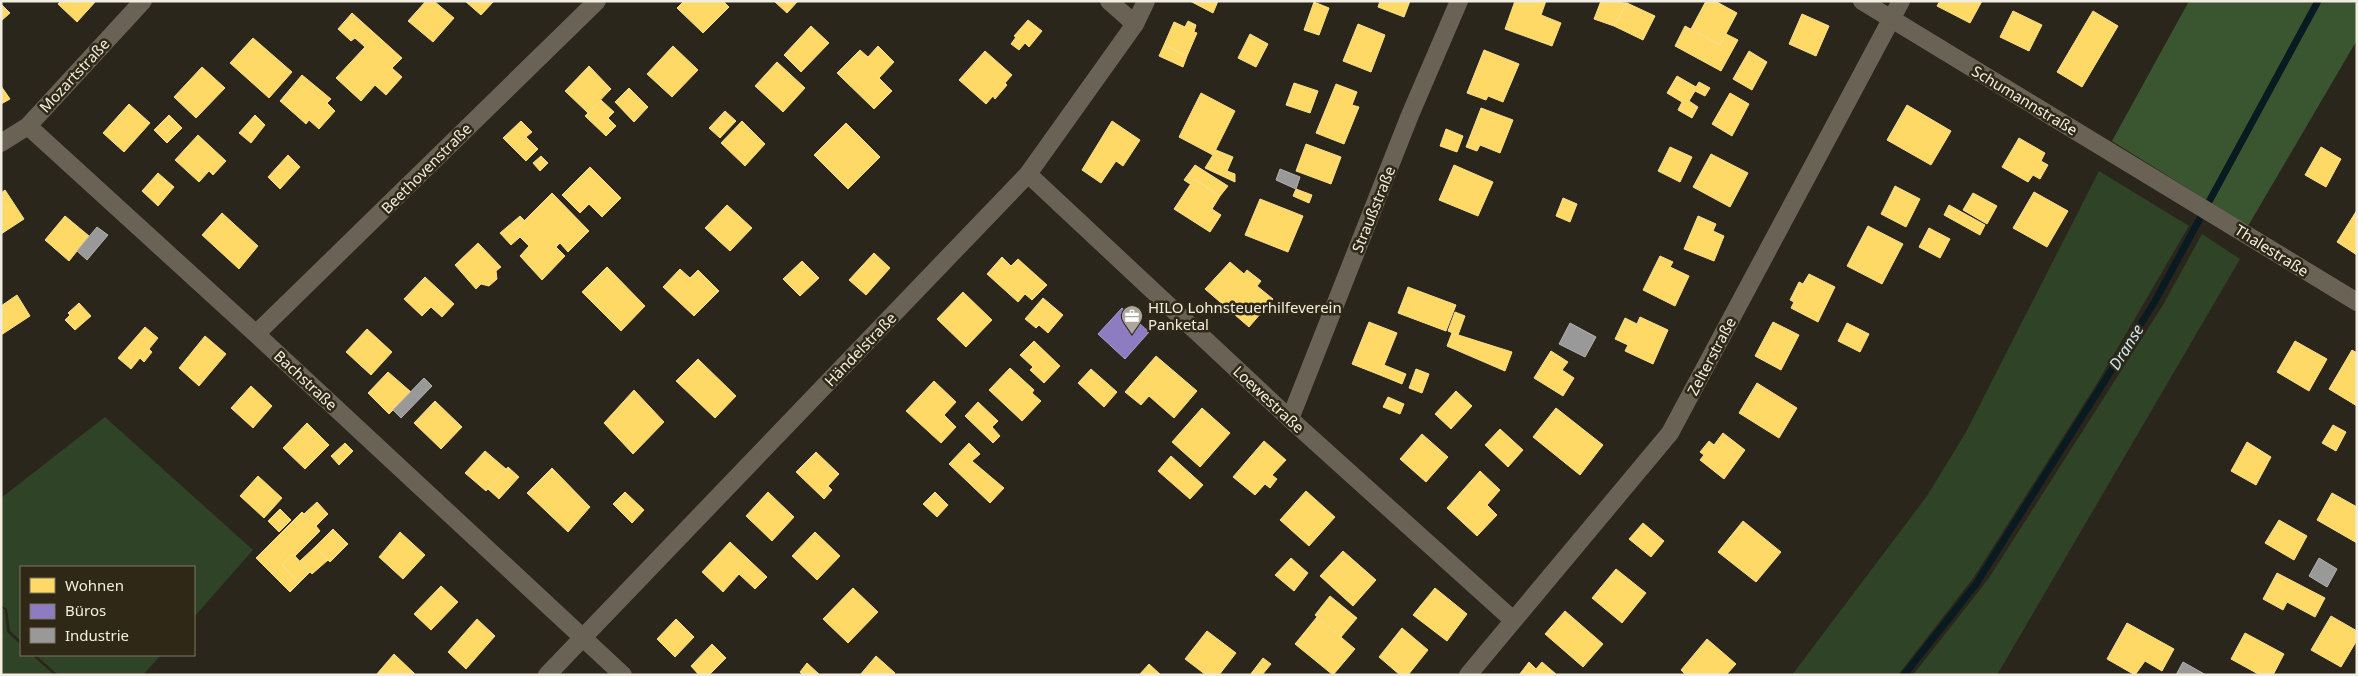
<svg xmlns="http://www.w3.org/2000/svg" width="2358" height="676" font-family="'Noto Sans',sans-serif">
<rect width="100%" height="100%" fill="#2a261c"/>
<!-- green -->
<path fill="#2f4327" d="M2099,171L2189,226L2096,385L1974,577L1898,675H1792L1927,496L1966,432Z
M2202,234L2240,259L1997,675H1913L1989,578L2163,305Z
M105,417L253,550L194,617V567H21V641L10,631L7,609L1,605V498Z
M1,607L5,610L7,632L21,645V655H32L54,675H1Z
M36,655H161L143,675H58Z"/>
<!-- forest -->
<path fill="#3a5631" d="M2189,1H2357V40L2248,226L2112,141Z"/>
<!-- homes -->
<path fill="#ffd966" stroke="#fbdf8b" d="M61,1H96L77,22L58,4Z
M426,1H434L454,18L433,42L408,21Z
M465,1H494L481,15Z
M684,1H723L729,7L703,33L677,8Z
M774,1H798L787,13Z
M1190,1H1218L1213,13Z
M1380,1H1410L1404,17L1378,7Z
M1515,1H1546L1541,15L1561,23L1552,46L1505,29Z
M1601,1L1627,3L1614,26L1594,19Z
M1706,1H1715L1737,13L1720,45L1691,29Z
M1940,1H1982L1970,23L1937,6Z
M1314,2L1329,8L1319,35L1304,30Z
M1627,3L1655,16L1643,40L1614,26Z
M1,4L10,13L1,21Z
M2013,11L2042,25L2029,51L2000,37Z
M2093,11L2118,26L2082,87L2057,72Z
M352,13L402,58L392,68L402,77L386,95L375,85L361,101L336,78L365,47L355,38L351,41L338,29Z
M1802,14L1829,26L1816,56L1789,44Z
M1028,20L1042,31L1029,47L1025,43L1019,50L1011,44L1016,37L1014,36Z
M1188,21L1196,25L1194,32L1197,33L1187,56L1164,45L1174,22L1185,27Z
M1358,24L1385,35L1371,72L1343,61Z
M811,26L829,43L801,72L784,55Z
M1685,26L1720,45L1726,34L1738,40L1721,71L1675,46Z
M1250,34L1268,44L1256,67L1238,58Z
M253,38L292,72L269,98L230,63Z
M1164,45L1187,56L1183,67L1159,56Z
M673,46L698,70L672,97L647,74Z
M878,46L894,62L879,78L892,91L874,109L837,73L860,50L868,57Z
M1484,50L1519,64L1503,102L1488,96L1486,100L1467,93Z
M985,51L1012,75L1005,83L1007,85L995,99L993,96L986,104L959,80Z
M1749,51L1767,62L1752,90L1733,79Z
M777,62L805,88L783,112L755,86Z
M589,66L611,89L588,113L565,91Z
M202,67L225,88L196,118L174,97Z
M302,75L331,99L327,103L335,111L319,129L309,120L306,124L280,101Z
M1677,76L1696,87L1699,82L1710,88L1705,96L1695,91L1689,101L1698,107L1692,118L1678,110L1682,102L1667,93Z
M1294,83L1318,91L1310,113L1286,105Z
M1336,84L1357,92L1352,105L1359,107L1344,144L1316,133Z
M1,86L10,99L1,104Z
M629,88L648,107L634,122L615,102Z
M1201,93L1235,111L1213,155L1179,137Z
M1730,93L1749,104L1732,136L1712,124Z
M601,100L614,112L608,118L616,126L606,136L585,116Z
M129,104L150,123L124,152L103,133Z
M1907,105L1951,131L1931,165L1887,140Z
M1481,108L1513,120L1500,153L1480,145L1477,151L1466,147Z
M725,111L736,121L720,138L709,128Z
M169,115L182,128L167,143L154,130Z
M255,115L265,125L251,143L239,133Z
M521,121L532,132L526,137L538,149L526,161L503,138Z
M742,121L765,144L745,166L721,143Z
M1112,121L1140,140L1123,166L1116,161L1101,183L1082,170Z
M846,123L880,157L848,189L814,155Z
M1446,129L1463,136L1457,152L1440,146Z
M198,135L226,161L213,175L209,171L199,182L175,160Z
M2019,138L2045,153L2041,161L2048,165L2040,179L2033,175L2028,182L2002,167Z
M1306,144L1341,157L1331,184L1296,171Z
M1670,147L1692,157L1680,182L1658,171Z
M2321,147L2341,159L2326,187L2305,175Z
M1216,150L1233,157L1227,171L1235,174V182L1205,168Z
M1711,154L1748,173L1730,207L1693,187Z
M288,155L300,167L280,189L268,177Z
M541,156L548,163L540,171L533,163Z
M1195,165L1228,186L1220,196L1194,179L1190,184L1184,180Z
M1454,165L1493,182L1478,216L1439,200Z
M590,167L621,198L602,217L589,204L580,213L562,195Z
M158,173L174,187L158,206L142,191Z
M1194,179L1220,196L1212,209L1221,215L1210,232L1174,209Z
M1895,186L1920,199L1906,227L1881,214Z
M1296,189L1312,195L1309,203L1293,196Z
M5,190L24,219L1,234V193Z
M2034,192L2068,211L2047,247L2013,228Z
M552,193L589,231L568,252L560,243L556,247L565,256L542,280L520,256L529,246L514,231Z
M1973,193L1997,206L1987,224L1963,210Z
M1563,198L1577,204L1570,222L1556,216Z
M1260,199L1303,216L1288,252L1245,235Z
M727,205L752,228L730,251L705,228Z
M1949,205L1985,225L1980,235L1944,215Z
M2357,210V255L2337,242Z
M222,213L258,246L239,269L202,235Z
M65,216L89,236L69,261L45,240Z
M520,216L525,221L514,231L520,237L511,245L500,233Z
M1698,216L1716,224L1713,231L1724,236L1714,261L1684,249Z
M1868,226L1903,244L1882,284L1847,266Z
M1929,228L1950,239L1940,258L1919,247Z
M478,243L501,267L496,271L497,279L489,286L481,284L476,289L455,265Z
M874,253L890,268L866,295L849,280Z
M1660,256L1673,262L1670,267L1689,276L1675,306L1643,290Z
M1002,257L1011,266L1018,259L1047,285L1032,300L1025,294L1018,302L987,274Z
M802,261L819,278L800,296L783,279Z
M1230,262L1244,274L1247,270L1261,281L1257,286L1273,299L1249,327L1205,289Z
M607,267L645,306L621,331L582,292Z
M680,269L690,278L698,270L719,291L694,316L663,287Z
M1809,274L1835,287L1818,322L1791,308L1794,302L1790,300L1799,282L1803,284Z
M425,277L454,304L442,317L431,307L422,316L404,299Z
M1408,287L1456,305L1446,331L1398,313Z
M963,292L992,320L966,347L937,319Z
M17,295L30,316L1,335V306Z
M1043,298L1063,315L1048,333L1039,325L1036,328L1025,319Z
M79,303L91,316L75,330L65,320L70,315L68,313Z
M1455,312L1465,316L1458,335L1448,331Z
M1640,317L1668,330L1653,364L1625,351L1628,345L1615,339L1625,318L1637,324Z
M1369,322L1397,333L1380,375L1352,364Z
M1773,322L1799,335L1781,370L1755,356Z
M1847,323L1869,334L1860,352L1838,341Z
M145,327L158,338L149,349L152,352L144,362L140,358L131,369L118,358Z
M367,329L392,352L371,375L346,352Z
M1452,333L1512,352L1505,371L1447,346Z
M205,336L226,354L199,386L179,368Z
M1034,341L1060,366L1044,383L1030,370L1033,367L1020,355Z
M2295,341L2327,359L2309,391L2277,372Z
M2352,350L2357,353V406L2329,389Z
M1551,351L1568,362L1562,370L1574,378L1563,396L1534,378Z
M1156,356L1197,391L1174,418L1149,396L1141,405L1125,392Z
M698,359L736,396L715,418L676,381Z
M1384,365L1406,374L1402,384L1380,375Z
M1010,368L1034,390L1032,393L1041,401L1022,421L989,390Z
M1091,369L1117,392L1104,407L1078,383Z
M1416,369L1429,374L1422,393L1409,388Z
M388,372L411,392L389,414L368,393Z
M934,381L956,402L944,415L956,427L941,443L906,411Z
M1757,383L1797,408L1779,438L1739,413Z
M251,386L272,406L253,428L231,408Z
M634,390L664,422L633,454L604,423Z
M1456,391L1472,406L1451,429L1435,414Z
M1388,397L1404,404L1400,414L1383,407Z
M435,401L462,427L441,449L414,423Z
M978,402L998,421L992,427L1000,436L993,443L965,416Z
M1202,408L1230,433L1200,467L1172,442Z
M1556,408L1603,445L1580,475L1533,437Z
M307,423L329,445L305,469L283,448Z
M2333,425L2346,432L2336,451L2322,443Z
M1500,429L1523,450L1508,467L1485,445Z
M1723,433L1745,450L1724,479L1700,460L1704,455L1700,452L1709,441L1714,445Z
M1422,434L1448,457L1426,482L1400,459Z
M1264,441L1286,460L1272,475L1277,479L1270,488L1265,484L1255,495L1233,477Z
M2247,442L2271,457L2256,485L2231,471Z
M345,443L353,451L339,465L331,456Z
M969,443L980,454L972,461L1004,488L990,503L949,464Z
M485,451L506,469L486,491L465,473Z
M816,452L839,474L828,486L832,490L824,499L796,472Z
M1171,456L1203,485L1190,499L1158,471Z
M508,467L519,477L499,499L488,489Z
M552,468L590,507L568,532L527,493Z
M1480,471L1500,490L1487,505L1497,515L1477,536L1447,508Z
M258,476L282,498L264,518L240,496Z
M1306,491L1335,517L1309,546L1280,520Z
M625,492L644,510L632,523L613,504Z
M768,492L794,517L772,541L746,516Z
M935,492L948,505L937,517L923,504Z
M2332,493L2357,507V543L2317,520Z
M317,502L328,514L316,526L320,531L295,556L293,554L282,565L299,583L290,592L256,558L302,512L304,514Z
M280,509L291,520L279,532L268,521Z
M2279,520L2307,536L2294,560L2265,543Z
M1743,521L1781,552L1756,582L1718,552Z
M1643,523L1664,541L1651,557L1629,539Z
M333,529L348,544L330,562L315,547Z
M400,532L425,555L403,579L379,557Z
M815,532L840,556L817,580L792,556Z
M730,542L767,577L755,589L739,574L723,592L702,572Z
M315,547L328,560L312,574L300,561Z
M1343,551L1376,580L1353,606L1320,576Z
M293,554L310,572L299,583L282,565Z
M1291,558L1308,573L1294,591L1275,575Z
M1616,569L1646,593L1622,623L1592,598Z
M2277,573L2325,598L2315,617L2287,602L2283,610L2263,599Z
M441,586L458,602L431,630L414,614Z
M853,588L878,612L848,643L823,619Z
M1435,588L1467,614L1447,641L1413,615Z
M1330,596L1357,618L1341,637L1315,615Z
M1565,611L1603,644L1583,667L1545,634Z
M2331,616L2357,631V640L2341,667L2311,650Z
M1317,617L1355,649L1333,675L1295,644Z
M477,619L495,636L466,669L448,652Z
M676,619L694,637L675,657L657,639Z
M2127,623L2174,649L2162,671L2145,661L2135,675L2107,659Z
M1402,628L1428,650L1408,675H1400L1379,657Z
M1207,631L1236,653L1219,675H1206L1185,659Z
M2245,633L2284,654L2273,675H2260L2231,659Z
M1707,639L1736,664L1726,675H1686L1681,670Z
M712,644L726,658L709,675H699L691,666Z
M394,654L416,675H376Z
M876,656L895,673L893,675H860Z
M1263,658L1271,664L1262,675H1250Z
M1529,662L1536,669L1542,662L1557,675H1519Z
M807,663L820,675H803L800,672Z
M1149,664L1161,675H1139Z"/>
<!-- offices -->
<path fill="#8e7cc3" stroke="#ac9ecc" d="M1122,308L1149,332L1125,359L1098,334Z"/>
<!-- industry -->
<path fill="#999" stroke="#b4b2af" d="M1280,169L1300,177L1296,189L1276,180Z
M97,227L108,235L87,260L77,251Z
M1570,323L1596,337L1585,357L1559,344Z
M424,378L432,386L401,418L393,410Z
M2319,558L2337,569L2327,587L2309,576Z
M2183,662L2206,675H2176Z"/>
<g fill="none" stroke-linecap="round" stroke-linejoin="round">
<!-- stream -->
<path stroke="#091a21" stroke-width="7" d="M1904,675L1976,584L2154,303L2318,1"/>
<!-- minor -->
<path stroke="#696255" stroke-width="18" d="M1109,1L1135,24
M1862,1L2357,302
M28,126L256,334L623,675
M1,143L28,126L143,1
M1028,174L1290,419L1513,620
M256,334L597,1
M1290,419L1410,115L1459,1
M547,675L1028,174L1135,24L1146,1
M1468,675L1670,433L1901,1"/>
</g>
<!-- icons -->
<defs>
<g id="office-pin" transform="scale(1.125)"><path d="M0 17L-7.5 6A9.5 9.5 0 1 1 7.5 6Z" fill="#aca79c" stroke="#302816"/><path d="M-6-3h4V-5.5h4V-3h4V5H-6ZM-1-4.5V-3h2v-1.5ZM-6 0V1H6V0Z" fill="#fff"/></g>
</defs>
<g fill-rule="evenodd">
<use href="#office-pin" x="1132" y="316"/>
</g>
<g text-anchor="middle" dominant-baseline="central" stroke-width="5" stroke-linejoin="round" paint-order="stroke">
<!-- street labels -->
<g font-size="15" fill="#f2ede1" stroke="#302816">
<text transform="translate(74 75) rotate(-47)">Mozartstraße</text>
<text transform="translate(2025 100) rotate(31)">Schumannstraße</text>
<text transform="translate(426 168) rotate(-45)">Beethovenstraße</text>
<text transform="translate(1373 209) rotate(-68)">Straußstraße</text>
<text transform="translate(2272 250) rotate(32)">Thalestraße</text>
<text transform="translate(860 349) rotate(-46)">Händelstraße</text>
<text transform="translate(1711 356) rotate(-62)">Zelterstraße</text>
<text transform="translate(306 380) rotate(43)">Bachstraße</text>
<text transform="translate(1269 399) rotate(43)">Loewestraße</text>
</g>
<!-- poi labels -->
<g font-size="15" fill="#f2ede1" stroke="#302816" text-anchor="start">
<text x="1148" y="307">HILO Lohnsteuerhilfeverein<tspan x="1148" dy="17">Panketal</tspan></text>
</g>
<!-- water labels -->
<g font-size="16" font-style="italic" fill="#c5e7f7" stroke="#302816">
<text transform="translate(2126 347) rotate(-58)">Dranse</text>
</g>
</g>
<!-- border -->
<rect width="2358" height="676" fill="none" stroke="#f2ede1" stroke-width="5"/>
<!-- legend -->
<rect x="20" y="566" width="175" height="90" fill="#302816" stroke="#7e7767"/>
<rect x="30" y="578" width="25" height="15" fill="#ffd966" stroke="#7e7767"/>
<text x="65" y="591" font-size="15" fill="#f2ede1">Wohnen</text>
<rect x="30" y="604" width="25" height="15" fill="#8e7cc3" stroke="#7e7767"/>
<text x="65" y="616" font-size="15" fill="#f2ede1">Büros</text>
<rect x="30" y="628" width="25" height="15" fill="#999999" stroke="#7e7767"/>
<text x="65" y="641" font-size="15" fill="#f2ede1">Industrie</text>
</svg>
